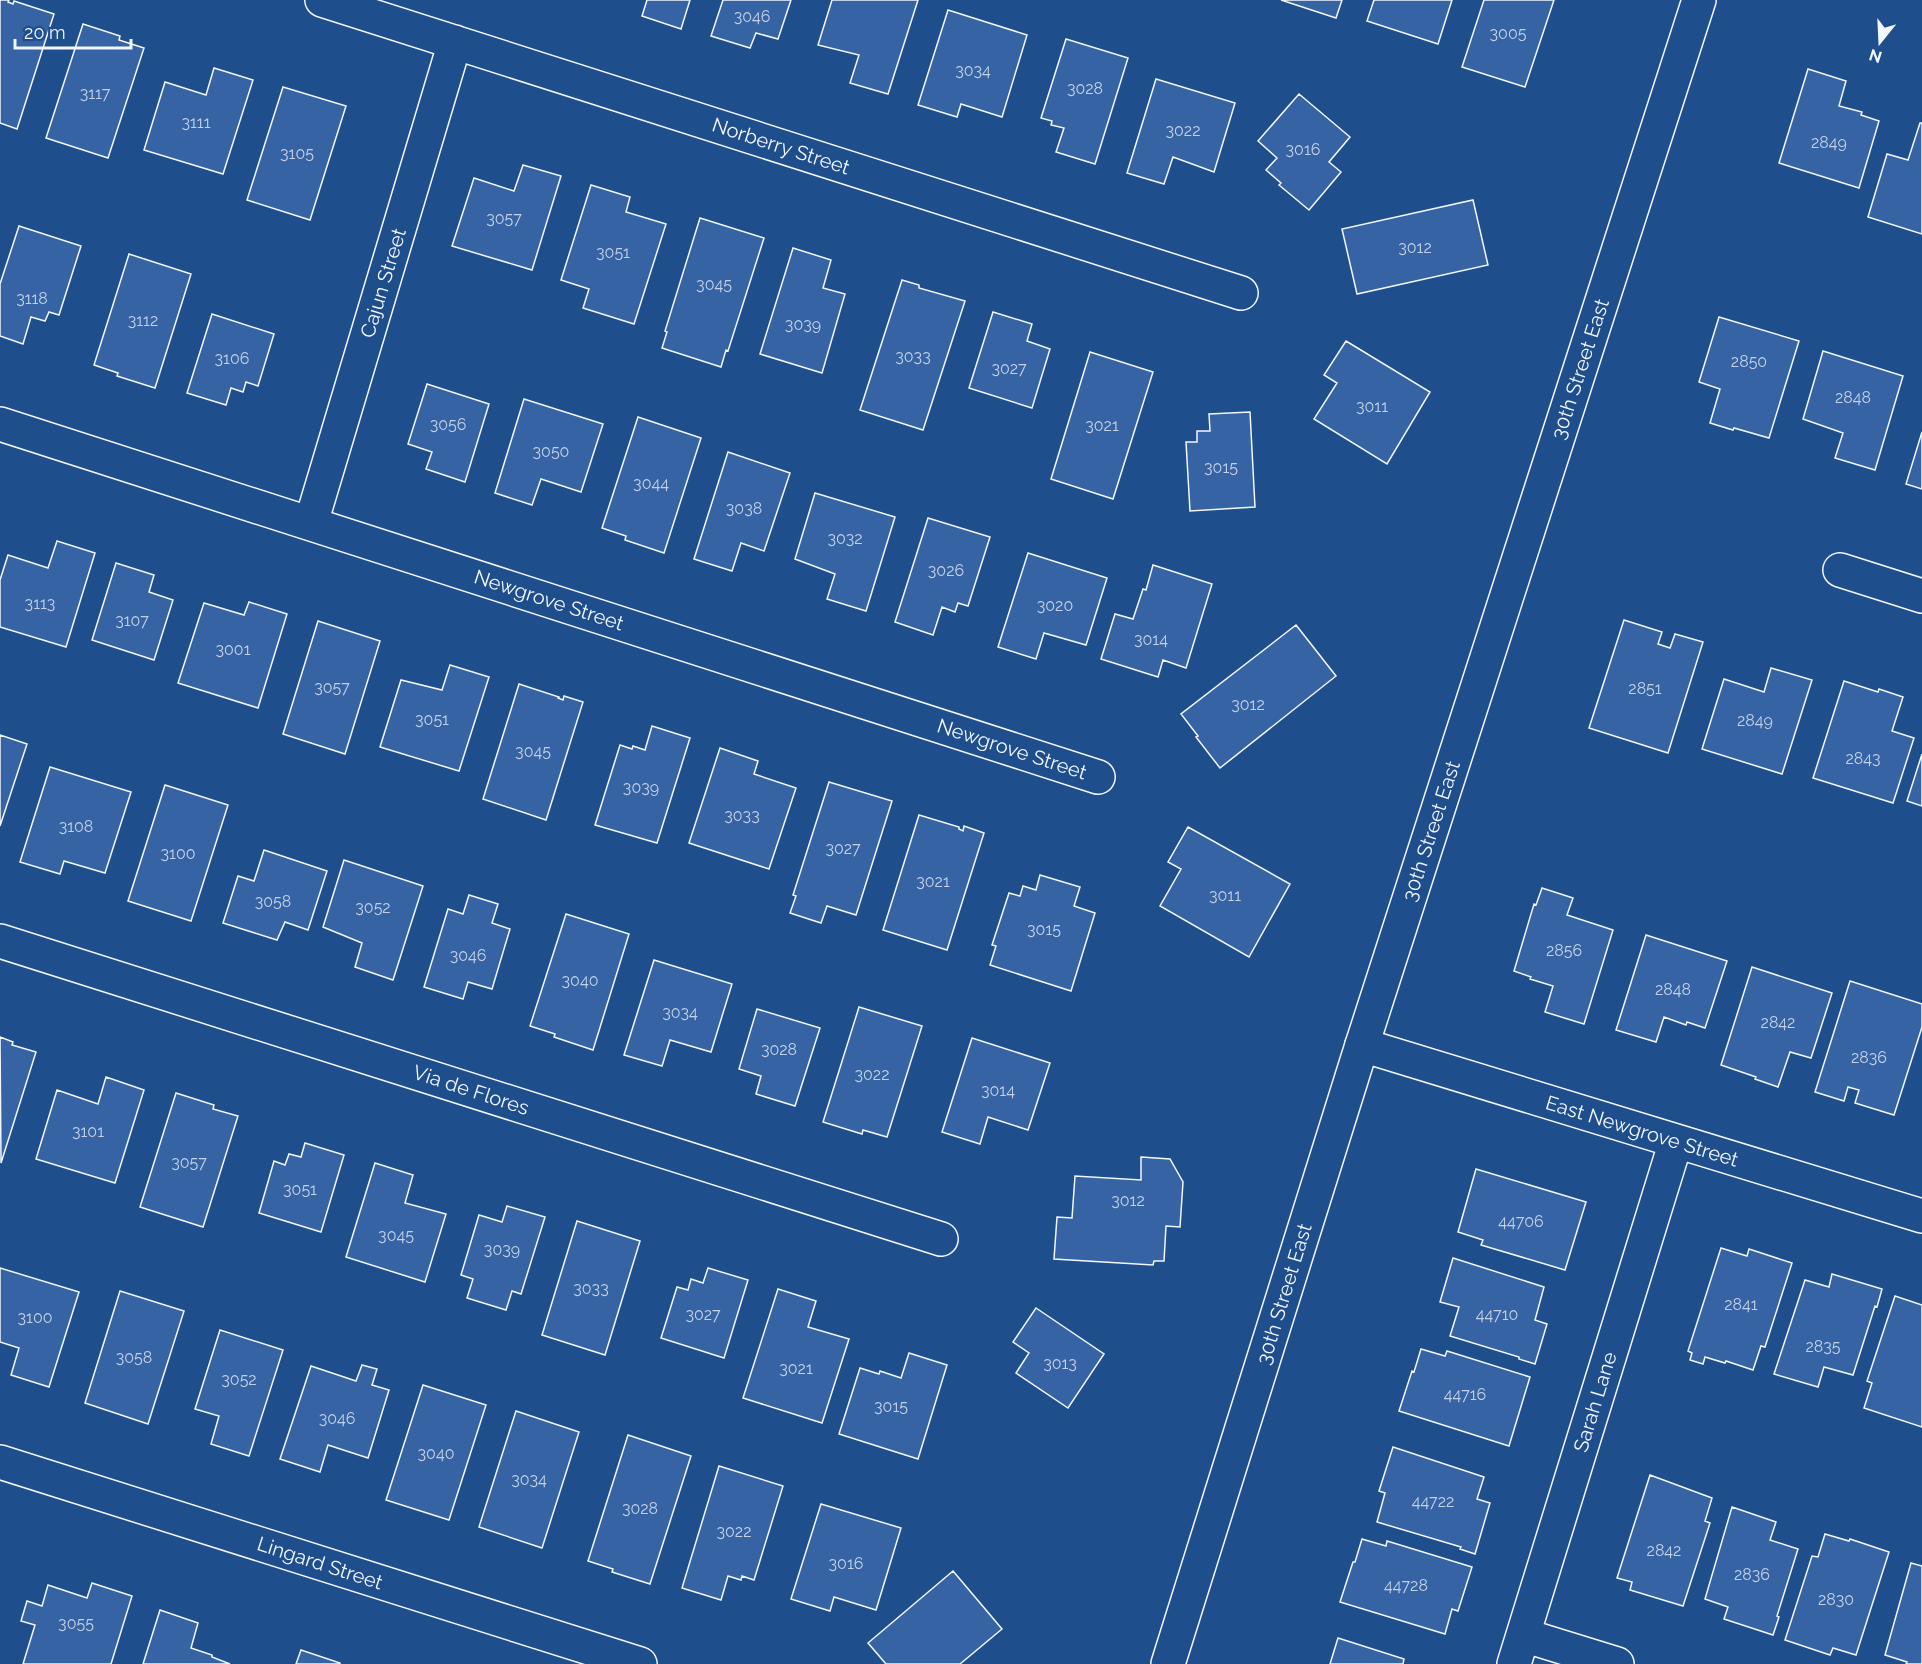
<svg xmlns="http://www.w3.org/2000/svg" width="1922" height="1664" font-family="Raleway,sans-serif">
<rect width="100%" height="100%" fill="#1f4e8c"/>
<!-- building -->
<path fill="#3563a3" stroke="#f2f6ff" stroke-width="1.5" d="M0,0H9L8,2L13,4L14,1L54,14L17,129L0,123Z
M647,0H690L681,29L642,16Z
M723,0H791L778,39L756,33L750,48L711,36Z
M832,0H918L888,94L850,83L859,55L818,45Z
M1281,0H1342L1336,18Z
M1374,0H1452L1438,44L1367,21Z
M1484,0H1554L1525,87L1462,67Z
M948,10L1027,35L1002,117L961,104L957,117L918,105Z
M83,24L120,36L119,40L144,48L108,158L46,138Z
M1066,39L1128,58L1095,164L1056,152L1064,128L1051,125L1052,121L1041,118Z
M214,68L253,80L223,174L144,150L165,82L206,95Z
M1808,69L1846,81L1839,106L1862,112L1861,115L1879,121L1859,188L1779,163Z
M1156,79L1235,103L1214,172L1173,157L1164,184L1127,173Z
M283,87L346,106L310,220L247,200Z
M1299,94L1350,137L1329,162L1341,172L1309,210L1279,185L1281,183L1266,170L1277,158L1258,141Z
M1920,123H1922V234L1868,217L1887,154L1908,160Z
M523,165L561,176L532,270L452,246L474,178L514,191Z
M591,185L630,197L626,212L666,224L634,324L583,308L589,289L561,280Z
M1473,200L1488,265L1357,294L1342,229Z
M700,218L764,238L728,351L726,350L721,367L662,348L667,332L665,331Z
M19,226L81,246L59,315L49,312L45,321L31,317L23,344L0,336V284Z
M793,248L831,260L823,288L845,294L822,373L760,354Z
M129,254L191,274L155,388L117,376L118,373L94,365Z
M902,280L919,285V288L965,301L923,430L860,410Z
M993,312L1032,324L1027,341L1050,349L1032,408L969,388Z
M212,314L274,334L258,386L246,382L243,392L231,388L226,405L187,393Z
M1719,317L1799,341L1769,438L1734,428L1733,430L1710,423L1720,389L1699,382Z
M1346,341L1430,392L1387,464L1314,419L1337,383L1324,375Z
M1823,351L1903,376L1875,470L1835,458L1843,433L1803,419Z
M1090,352L1153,372L1113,499L1051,479Z
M427,384L489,404L465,482L426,469L432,452L408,444Z
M524,399L603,424L581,492L541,479L532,505L495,493Z
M1250,412L1255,507L1190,511L1186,442H1197V431H1210L1209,414Z
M638,417L701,438L664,553L625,540L626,536L602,528Z
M1922,432V489L1906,484Z
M728,452L790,473L764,551L741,543L732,571L694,559Z
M815,493L895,517L866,611L827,599L835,574L795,559Z
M928,518L990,537L968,606L958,603L955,612L942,607L933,635L895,622Z
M57,541L95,553L66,647L0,627V580L8,555L48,568Z
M1028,553L1107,578L1086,645L1044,633L1036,659L998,647Z
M116,563L154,575L149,592L173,600L154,660L92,640Z
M1153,565L1212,584L1186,668L1163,660L1158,677L1101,659L1115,614L1133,619L1143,589L1146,590Z
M249,602L287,614L258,708L178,683L204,603L244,615Z
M1624,620L1662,632L1658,644L1670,648L1675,634L1703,642L1668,753L1589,728Z
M318,621L380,641L345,754L283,734Z
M1296,625L1336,676L1220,768L1196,737L1198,736L1181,714Z
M450,665L489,677L459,771L380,747L401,680L442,690Z
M1771,668L1812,680L1782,774L1702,749L1724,679L1764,692Z
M1844,681L1878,692L1879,689L1903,697L1892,731L1914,738L1893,803L1813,778Z
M519,684L559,697L558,698L563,700L564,696L583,702L546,820L483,799Z
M652,726L690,738L657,843L595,825L620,745L632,749L633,746L645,750Z
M0,735L27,744L0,826Z
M720,748L758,761L754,774L796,788L769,869L689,843Z
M1922,754V806L1907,801Z
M50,767L131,792L105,873L64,861L60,874L20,862Z
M829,782L892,801L856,915L827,906L821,923L790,913L796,896L793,895Z
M165,785L228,805L191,921L128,901Z
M919,815L959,827V829L963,831L964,826L984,833L947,950L883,930Z
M1188,827L1290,884L1249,957L1160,906L1181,869L1168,862Z
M264,850L327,871L308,930L285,922L277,940L223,923L238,876L254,881Z
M344,860L423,886L393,980L355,967L362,943L323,927Z
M1040,875L1080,887L1074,906L1095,913L1071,991L990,965L996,946L992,945L1009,893L1020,896L1023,886L1036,890Z
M1542,888L1573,898L1567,915L1613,930L1584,1024L1545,1012L1553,986L1530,979L1531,977L1514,971L1534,904L1536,905Z
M469,895L498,904L492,923L510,929L492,989L468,982L463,999L424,987L448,909L463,914Z
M566,914L629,934L593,1050L554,1037L555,1034L530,1026Z
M1646,935L1727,961L1705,1028L1687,1022L1686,1025L1664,1017L1656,1042L1616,1030Z
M654,960L732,984L711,1052L670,1040L662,1066L624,1055Z
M1752,967L1832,993L1811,1058L1790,1052L1778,1087L1755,1079L1756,1077L1721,1065Z
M1850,981L1922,1004V1027L1894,1115L1855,1103L1859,1090L1848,1087L1844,1101L1815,1092Z
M859,1007L922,1026L887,1137L863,1130L862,1134L823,1122Z
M757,1009L820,1028L795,1106L756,1094L761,1076L739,1069Z
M0,1037L13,1042L12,1045L36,1052L1,1163Z
M972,1038L1050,1063L1028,1130L988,1117L980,1144L942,1132Z
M106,1077L144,1090L115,1183L36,1159L57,1090L98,1104Z
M176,1093L214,1105L213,1109L238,1116L203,1227L140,1207Z
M305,1143L344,1155L321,1232L259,1213L274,1161L285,1165L289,1154L301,1157Z
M1141,1157L1170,1159L1183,1182L1180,1227L1166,1226L1164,1261H1154L1153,1265L1054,1259L1057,1217L1072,1218L1075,1176L1141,1180Z
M375,1163L413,1175L405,1203L446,1214L425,1282L346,1257Z
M1476,1169L1586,1202L1565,1270L1481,1245L1483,1240L1458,1232Z
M507,1206L545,1217L521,1294L512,1291L506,1310L467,1298L473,1279L461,1275L479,1215L502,1222Z
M577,1221L640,1241L605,1355L542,1335Z
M1721,1248L1747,1256L1749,1249L1792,1263L1765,1347L1761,1346L1753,1370L1726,1361L1725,1363L1705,1357L1703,1364L1690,1360L1692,1353L1688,1351Z
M1453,1258L1544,1287L1535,1320L1547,1324L1535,1364L1519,1359V1357L1450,1336L1459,1307L1440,1302Z
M0,1268L79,1292L49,1387L11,1375L19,1348L0,1342Z
M708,1268L748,1280L724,1358L661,1338L677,1287L688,1290L691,1279L703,1283Z
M1832,1274L1882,1289L1877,1307L1875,1306L1853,1375L1824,1367L1818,1387L1774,1374L1805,1280L1829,1287Z
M778,1289L816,1301L808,1327L849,1339L822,1423L743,1398Z
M120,1291L184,1311L148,1424L85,1403Z
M1895,1296L1922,1305V1427L1864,1408L1872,1383L1867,1381Z
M1036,1308L1104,1354L1068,1408L1016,1373L1029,1353L1013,1342Z
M220,1330L283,1350L249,1456L211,1444L219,1416L195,1409Z
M1421,1349L1445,1356L1447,1351L1530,1377L1509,1446L1399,1411L1412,1371L1414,1372Z
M909,1353L947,1365L918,1459L839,1434L860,1368L879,1374L880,1371L901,1378Z
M362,1365L377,1369L372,1385L389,1390L368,1458L328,1445L320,1472L280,1459L311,1366L356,1381Z
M423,1385L486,1405L449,1520L386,1500Z
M516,1411L579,1432L542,1548L479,1527Z
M628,1435L691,1456L650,1584L612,1572L613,1569L588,1561Z
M1393,1447L1484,1477L1477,1499L1490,1503L1475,1554L1460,1549L1461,1547L1377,1522L1385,1493L1379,1491Z
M719,1466L783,1486L754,1580L742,1576L741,1580L728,1576L721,1600L682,1588Z
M1650,1475L1712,1498L1705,1521L1710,1523L1683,1606L1630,1590L1632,1582L1617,1578Z
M821,1504L901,1528L876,1610L834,1597L830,1611L791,1599Z
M1732,1507L1776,1522L1770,1540L1798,1549L1777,1616L1779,1617L1773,1635L1724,1619L1728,1607L1705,1599Z
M1825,1534L1849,1541L1850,1539L1889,1552L1856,1655L1833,1648L1830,1655L1785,1640L1812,1556L1818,1557Z
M1362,1539L1386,1546L1387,1541L1472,1567L1458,1611L1452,1609L1445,1634L1340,1602L1353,1562H1355Z
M1911,1563L1922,1566V1664H1906L1907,1662L1885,1655Z
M953,1571L1002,1629L960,1664H886L868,1643Z
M92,1583L132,1596L111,1664H23L35,1625L21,1621L27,1601L42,1606L48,1585L87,1598Z
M160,1610L198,1623L191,1648L212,1655V1657L230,1664H143Z
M1338,1638L1404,1659L1403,1664H1330Z
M301,1650L340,1663V1664H296Z"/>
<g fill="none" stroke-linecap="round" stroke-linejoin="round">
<!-- minor casing -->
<g stroke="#f2f6ff" stroke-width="36">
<path id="minor" d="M322,0L1241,293
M0,424L1098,777
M311,523L455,42
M1840,570L1922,596
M0,941L941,1239
M1362,1045L1922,1216
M0,1462L640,1664
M1523,1635L1617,1664
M1514,1664L1676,1141"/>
</g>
<!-- major casing -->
<g stroke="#f2f6ff" stroke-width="36">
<path id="major" d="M1168,1664L1362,1045L1699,0"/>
</g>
<!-- minor -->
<use href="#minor" stroke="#1f4e8c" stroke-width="33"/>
<!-- major -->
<use href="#major" stroke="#1f4e8c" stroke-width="33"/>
</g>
<g text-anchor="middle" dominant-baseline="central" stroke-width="4.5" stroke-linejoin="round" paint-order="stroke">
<!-- number labels -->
<g font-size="16" fill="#c3d1e8">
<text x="752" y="16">3046</text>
<text x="1508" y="33">3005</text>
<text x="973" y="70">3034</text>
<text x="1085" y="88">3028</text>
<text x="95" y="93">3117</text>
<text x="196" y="122">3111</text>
<text x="1183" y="130">3022</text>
<text x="1829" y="142">2849</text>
<text x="1303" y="149">3016</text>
<text x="297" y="153">3105</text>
<text x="504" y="218">3057</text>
<text x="1415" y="247">3012</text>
<text x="613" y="252">3051</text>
<text x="714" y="284">3045</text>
<text x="32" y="298">3118</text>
<text x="143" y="320">3112</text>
<text x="803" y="324">3039</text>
<text x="913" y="356">3033</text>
<text x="232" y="358">3106</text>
<text x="1749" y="361">2850</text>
<text x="1009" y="368">3027</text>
<text x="1853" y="397">2848</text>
<text x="1372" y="406">3011</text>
<text x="448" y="424">3056</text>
<text x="1102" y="425">3021</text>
<text x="551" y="451">3050</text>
<text x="1221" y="467">3015</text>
<text x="651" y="483">3044</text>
<text x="744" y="508">3038</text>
<text x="845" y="538">3032</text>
<text x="946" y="570">3026</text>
<text x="40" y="603">3113</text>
<text x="1055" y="605">3020</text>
<text x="132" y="620">3107</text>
<text x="1151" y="639">3014</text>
<text x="233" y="649">3001</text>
<text x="332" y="687">3057</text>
<text x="1645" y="688">2851</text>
<text x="1248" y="704">3012</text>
<text x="432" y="719">3051</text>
<text x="1755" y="720">2849</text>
<text x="533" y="751">3045</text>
<text x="1863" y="758">2843</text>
<text x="641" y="787">3039</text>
<text x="742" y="815">3033</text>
<text x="76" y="826">3108</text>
<text x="843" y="848">3027</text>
<text x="178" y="853">3100</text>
<text x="933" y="881">3021</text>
<text x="1225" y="895">3011</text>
<text x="273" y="901">3058</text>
<text x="373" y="907">3052</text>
<text x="1044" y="929">3015</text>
<text x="1564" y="950">2856</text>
<text x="468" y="955">3046</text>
<text x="580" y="980">3040</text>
<text x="1673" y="989">2848</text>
<text x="680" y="1012">3034</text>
<text x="1778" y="1022">2842</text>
<text x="779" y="1049">3028</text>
<text x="1869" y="1057">2836</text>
<text x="872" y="1074">3022</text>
<text x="998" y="1090">3014</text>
<text x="88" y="1131">3101</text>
<text x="189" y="1162">3057</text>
<text x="300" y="1189">3051</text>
<text x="1128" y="1200">3012</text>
<text x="1521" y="1221">44706</text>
<text x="396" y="1235">3045</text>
<text x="502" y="1249">3039</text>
<text x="591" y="1288">3033</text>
<text x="1741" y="1304">2841</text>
<text x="703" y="1314">3027</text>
<text x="1497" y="1314">44710</text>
<text x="35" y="1317">3100</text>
<text x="1823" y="1346">2835</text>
<text x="134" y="1357">3058</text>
<text x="1060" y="1363">3013</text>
<text x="796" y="1368">3021</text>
<text x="239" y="1379">3052</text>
<text x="1465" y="1394">44716</text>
<text x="891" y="1406">3015</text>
<text x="337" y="1418">3046</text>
<text x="436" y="1453">3040</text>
<text x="529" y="1479">3034</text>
<text x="1433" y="1501">44722</text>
<text x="640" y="1508">3028</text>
<text x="734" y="1531">3022</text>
<text x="1664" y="1550">2842</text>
<text x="846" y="1563">3016</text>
<text x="1752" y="1574">2836</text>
<text x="1406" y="1585">44728</text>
<text x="1836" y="1599">2830</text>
<text x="76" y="1623">3055</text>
</g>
<!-- street labels -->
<g font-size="20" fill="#f2f6ff" stroke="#1f4e8c">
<text transform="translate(781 146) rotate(18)">Norberry Street</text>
<text transform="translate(383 283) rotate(-73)">Cajun Street</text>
<text transform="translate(1580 369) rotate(-72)">30th Street East</text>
<text transform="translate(549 600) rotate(18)">Newgrove Street</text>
<text transform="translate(1012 749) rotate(18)">Newgrove Street</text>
<text transform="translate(1431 831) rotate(-72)">30th Street East</text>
<text transform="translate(471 1090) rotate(18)">Via de Flores</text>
<text transform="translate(1642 1131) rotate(17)">East Newgrove Street</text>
<text transform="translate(1284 1294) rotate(-73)">30th Street East</text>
<text transform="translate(1595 1402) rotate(-73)">Sarah Lane</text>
<text transform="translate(320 1563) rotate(18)">Lingard Street</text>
</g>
</g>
<!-- north arrow -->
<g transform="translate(1880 42) rotate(198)" stroke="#1f4e8c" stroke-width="4.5" paint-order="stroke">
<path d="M0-4.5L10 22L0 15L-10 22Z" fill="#f2f6ff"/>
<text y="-9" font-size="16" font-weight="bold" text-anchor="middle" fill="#f2f6ff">N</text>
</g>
<!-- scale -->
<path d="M15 39v9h116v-9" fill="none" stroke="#f2f6ff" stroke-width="3"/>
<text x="24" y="39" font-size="18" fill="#f2f6ff" stroke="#1f4e8c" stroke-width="4.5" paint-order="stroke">20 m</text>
</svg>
